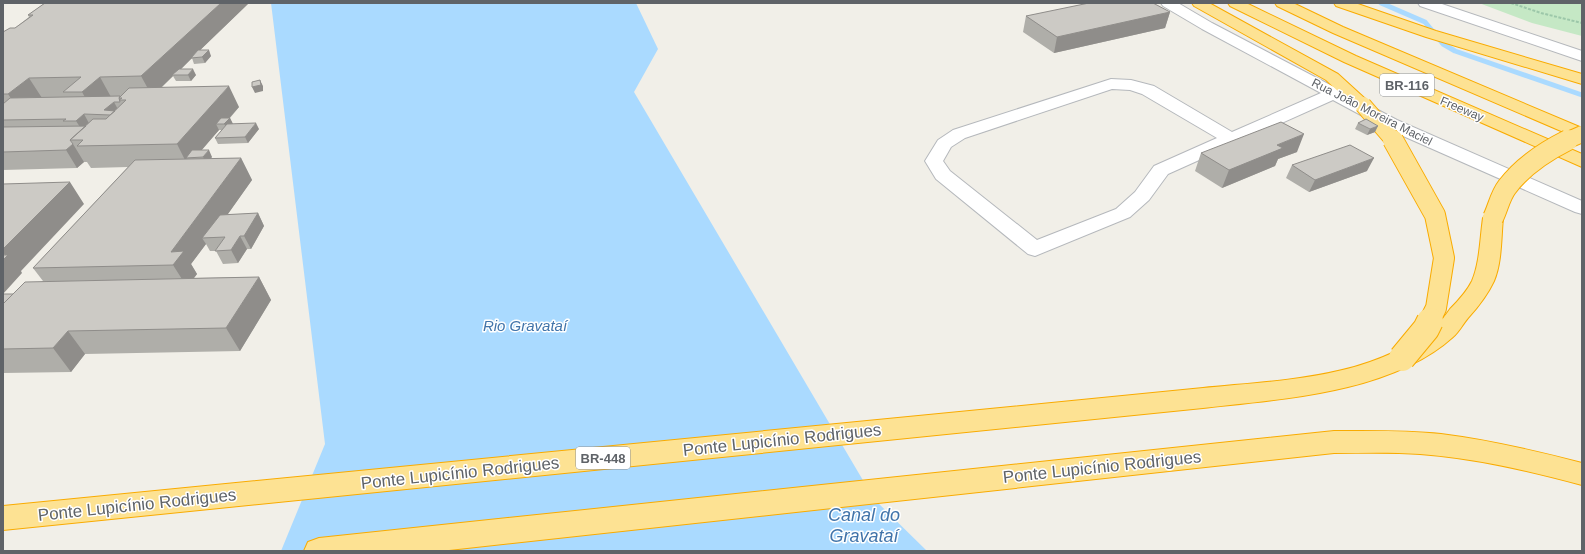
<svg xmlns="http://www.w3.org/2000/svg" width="1585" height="554" font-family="Arial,sans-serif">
<rect width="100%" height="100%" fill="#f1efe8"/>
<!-- green -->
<path fill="#c5e8c5" d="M1479,3H1582V36L1532,23Z"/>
<!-- water -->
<path fill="#aadaff" d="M271,3H636L658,49L634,92L874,499L927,551H281L325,444Z"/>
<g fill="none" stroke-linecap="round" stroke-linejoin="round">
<!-- stream -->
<path stroke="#aadaff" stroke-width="5" d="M1381,3L1425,22L1443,44L1455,51L1582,95"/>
<!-- minor casing -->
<g stroke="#b5b8bc" stroke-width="2">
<path id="minor" d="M1161,3H1178L1212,23L1397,120L1582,201V214L1575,212L1385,128L1333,100L1168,174L1149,200L1130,217L1035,256L1028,254L936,179L925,161L938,140L953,130L1111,79L1131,80L1154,86L1232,132L1321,93L1202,29L1163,6ZM1112,89L1130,90L1142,94L1217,138L1154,166L1135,192L1116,209L1037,240L950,171L943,161L951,147L965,138Z
M1418,3H1439L1582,51V61L1420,6Z"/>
</g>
<!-- highway casing -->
<g stroke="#f9ab00" stroke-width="2">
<path id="highway" d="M1192,3H1209L1338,74L1372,105L1369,109L1363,110L1357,109L1326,80L1194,6Z
M1228,3H1246L1356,56L1582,154V167L1344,62L1230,6Z
M1275,3H1293L1343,27L1582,128V140L1333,33L1277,6Z
M1334,3H1355L1436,31L1582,74V84L1426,37L1336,6Z
M1493,212L1500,214L1503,218C1501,238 1502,262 1494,281C1488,294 1478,307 1468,318C1463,324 1459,332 1453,337C1391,393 1282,399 1203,408L3,530V506L1203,388C1281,380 1374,379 1436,325C1441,321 1446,315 1450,309C1458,301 1467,291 1472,281C1480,262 1480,238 1483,218L1486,214Z
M1334,431C1370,431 1405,430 1441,434C1489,440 1536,451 1582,463V485C1529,471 1475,458 1420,454C1391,452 1363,453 1334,453L440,551H304L308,542L319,538Z"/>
</g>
<!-- path -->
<path stroke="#9cc7a9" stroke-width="2" stroke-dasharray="3 1.5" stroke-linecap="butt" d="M1511,3L1541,13L1582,23"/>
<!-- minor -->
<use href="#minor" fill="#fff" fill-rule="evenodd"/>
<!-- highway -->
<use href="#highway" fill="#fde293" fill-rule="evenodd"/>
<!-- highway-bridge-far2 casing -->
<g stroke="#f9ab00" stroke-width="18" stroke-linecap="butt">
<path id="highway-bridge-far2" d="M1363,105L1394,141
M1566,141L1582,134"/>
</g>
<!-- highway-bridge-far1 casing -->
<g stroke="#f9ab00" stroke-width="22" stroke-linecap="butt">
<path id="highway-bridge-far1" d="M1393,140L1435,215L1444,258L1436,308L1429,322
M1493,218C1498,208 1500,196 1507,187C1522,167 1546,151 1568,140"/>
</g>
<!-- highway-bridge casing -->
<g stroke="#f9ab00" stroke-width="28" stroke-linecap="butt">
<path id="highway-bridge" d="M1402,358L1426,329L1430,321"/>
</g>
<!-- highway-bridge-far2 -->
<use href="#highway-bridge-far2" stroke="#fde293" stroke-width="16"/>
<!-- highway-bridge-far1 -->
<use href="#highway-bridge-far1" stroke="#fde293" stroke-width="20"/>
<!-- highway-bridge -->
<use href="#highway-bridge" stroke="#fde293" stroke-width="26"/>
</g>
<!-- wall -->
<path fill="#afaea9" d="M45,3H249L200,50L211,56L205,63L194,64L192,58L181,69L196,75L191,81H176L173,76L162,87L239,107L230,118L233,124L259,129L248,143L218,144L215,138L222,130H219L201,150L212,157L210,159L241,158L252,180L227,215L258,213L264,226L251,249H247L238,263L223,264L216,251H210L206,244L191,264L197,274L194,278L259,277L271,300L240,351L85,354L71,372L3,373V294H13L43,281L33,268L128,167L91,168L87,162H84L77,168L3,170V32L15,28L29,17L28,15Z
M1170,12L1165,28L1054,53L1023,32L1026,16Z
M1358,123L1375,132L1367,135L1355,129Z
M1297,152L1278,159L1275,166L1222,188L1195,171L1201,153Z
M1292,165L1367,171L1309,192L1286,178Z"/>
<!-- shaded-wall -->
<path fill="#8f8d8a" d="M221,3H249L192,58H191H192L175,75H172L173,76L152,96L141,76Z
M1170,12L1165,28L1054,53L1057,37Z
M209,50L211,56L205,63L202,57Z
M193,69L196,75L191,81L188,75Z
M100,77L111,97L94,113L82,92Z
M29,78L42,98L22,115L8,94Z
M260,80L263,86V91L255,93L252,87Z
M229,86L239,107L224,124H216L219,130L195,158H186L190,164L188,166L177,144Z
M114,102L123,119L104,110Z
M84,114L91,127L84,133L76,121Z
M230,118L233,124L228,130L224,124Z
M256,123L259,129L248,143L245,137Z
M1378,126L1375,132L1367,135L1370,129Z
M1304,134L1297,152L1278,159L1275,166L1222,188L1229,170L1277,145Z
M73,144L84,162L77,168L66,150Z
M209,150L212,157L206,164L203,157Z
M241,158L252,180L211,238H202L206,244L191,264L197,274L187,287L173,265L171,252Z
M1374,158L1367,171L1309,192L1315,180Z
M70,182L84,204L21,271L22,273L3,294V260L6,257L3,253V249Z
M258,213L264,226L251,249L244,236Z
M240,236L247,249L238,263L231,250Z
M259,277L271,300L240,351L226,328Z
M68,331L85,354L71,372L53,348Z"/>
<!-- building -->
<path fill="#cccac5" stroke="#8f8d8a" d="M45,3H221L141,76L100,77L82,92H63L81,77L29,78L8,94H3V32L10,28H15L33,15H28Z
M1089,3H1153L1170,12L1057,37L1026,16Z
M198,50H209L202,57L191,58Z
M179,69H193L188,75H172Z
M260,80L261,85L252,87V82Z
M229,86L177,144L77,146L83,140H70L93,119H106L126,100H119L122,98H119L129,88Z
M120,96L119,98L120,102H114L104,110L115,111L110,115L84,114L76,121H63L66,119L3,120V104L10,98Z
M221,118H230L224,124H216Z
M1366,119L1378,126L1370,129L1358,123Z
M1281,122L1304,134L1277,145L1283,148L1229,170L1201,153Z
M256,123L245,137L215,138L227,124Z
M86,126L70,140L73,144L66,150L3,152V127Z
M1350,145L1374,158L1315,180L1292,165Z
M192,150H209L203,157L186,158Z
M241,158L171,252L184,251L173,265L33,268L135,160Z
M70,182L3,249V184Z
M258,213L244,236H240L231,250L215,251L225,237L202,238L220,215Z
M3,255H8L3,260Z
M259,277L226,328L68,331L53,348L3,349V304L25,282Z
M3,294H13L3,304Z"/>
<g text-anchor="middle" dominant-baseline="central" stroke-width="3" stroke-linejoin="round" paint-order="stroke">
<!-- far-street labels -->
<g font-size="12" fill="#5f6368" stroke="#fff">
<text transform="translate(1462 109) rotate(23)">Freeway</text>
<text transform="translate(1372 112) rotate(27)">Rua João Moreira Maciel</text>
</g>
<!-- shield labels -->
<g fill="#fff" stroke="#8f9295" stroke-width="1">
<rect x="1380" y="74" width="54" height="22" rx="3"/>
<rect x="576" y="447" width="54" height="22" rx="3"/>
</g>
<g font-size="13" font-weight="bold" fill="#5f6368">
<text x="1407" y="85">BR-116</text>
<text x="603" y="458">BR-448</text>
</g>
<!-- water labels -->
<g font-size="15" font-style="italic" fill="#4174aa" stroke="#fff">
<text x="525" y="325">Rio Gravataí</text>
</g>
<!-- near-street labels -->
<g font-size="17" fill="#5f6368" stroke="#fff">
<text transform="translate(782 440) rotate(-6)">Ponte Lupicínio Rodrigues</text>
<text transform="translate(1102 467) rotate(-6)">Ponte Lupicínio Rodrigues</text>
<text transform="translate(460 473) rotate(-6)">Ponte Lupicínio Rodrigues</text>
<text transform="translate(137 505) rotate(-6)">Ponte Lupicínio Rodrigues</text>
</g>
<!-- near-water labels -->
<g font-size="18" font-style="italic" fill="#4174aa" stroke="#fff">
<text x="864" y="515">Canal do<tspan x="864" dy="21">Gravataí</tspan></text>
</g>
</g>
<!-- border -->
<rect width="1585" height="554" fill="none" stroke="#5f6368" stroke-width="8"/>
</svg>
